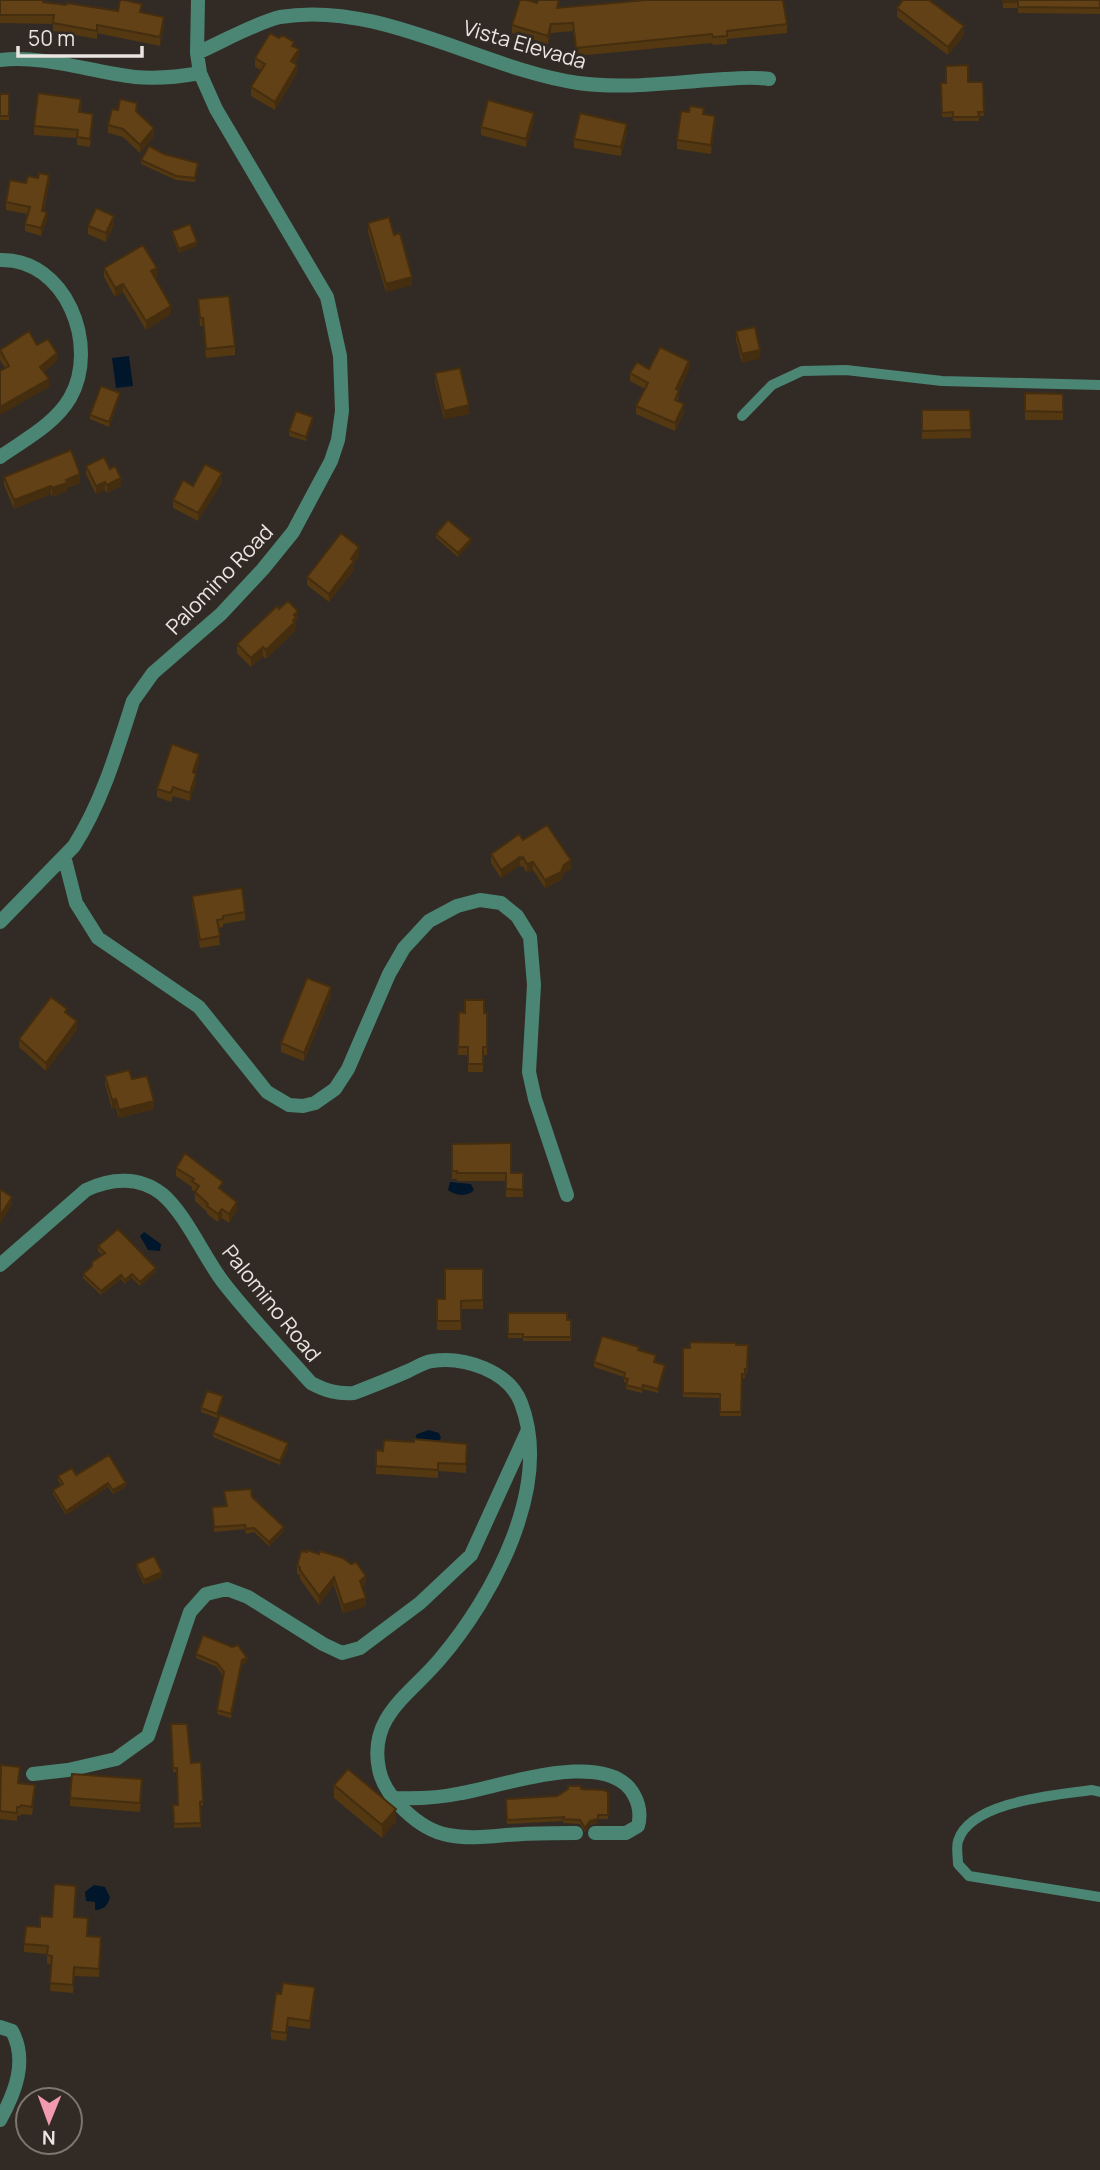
<svg xmlns="http://www.w3.org/2000/svg" width="1100" height="2170" font-family="Manrope,sans-serif">
<rect width="100%" height="100%" fill="#322b25"/>
<!-- water -->
<path fill="#00162b" d="M129,356L133,386L116,388L112,358Z
M450,1182L471,1184L474,1190C468,1197 455,1196 448,1190Z
M144,1232L161,1244L160,1251L148,1250L140,1236Z
M429,1430L439,1433L441,1438L438,1442L415,1439L417,1434Z
M94,1885L105,1887L110,1897C108,1905 104,1910 95,1910V1902L86,1901L85,1892Z"/>
<g fill="none" stroke-linecap="round" stroke-linejoin="round">
<!-- lane -->
<path stroke="#4b8675" stroke-width="10" d="M742,416L772,385L802,371L846,370L942,381L1100,385
M1100,1792L1092,1790C1057,1795 970,1801 958,1841C956,1847 958,1857 958,1864L969,1876L1100,1897"/>
<!-- street -->
<path stroke="#4b8675" stroke-width="14" d="M197,53C222,42 255,23 280,17C380,0 482,69 578,83C623,89 666,83 711,80C730,79 750,76 769,79
M0,60C46,55 90,72 135,77C157,79 178,77 200,73
M0,260C66,258 100,346 70,398C54,425 24,440 0,457
M64,856L76,903L98,938L199,1007L267,1092L289,1105L303,1106L315,1103L335,1089L348,1069L389,974L404,948L429,921L457,906L480,900L501,903L517,916L530,937L534,985L529,1072L535,1099L567,1195
M0,922L74,846C102,802 117,751 133,701L153,673L221,614L263,569L293,532L331,461L338,440L342,411L340,356L327,297L216,109L200,73L197,53L198,0
M0,1265L86,1190C111,1178 139,1176 162,1194C185,1213 204,1257 223,1282C250,1317 282,1350 311,1383C326,1391 337,1394 354,1393C372,1386 390,1379 408,1371C415,1368 424,1362 432,1361C464,1356 509,1371 521,1403C553,1486 493,1597 440,1659C411,1694 368,1716 379,1769C384,1797 420,1830 448,1835C473,1840 498,1835 523,1834C540,1833 558,1833 576,1833
M33,1774L68,1770L116,1759L148,1736L190,1612L206,1594L227,1589L248,1597L323,1644L342,1653L360,1648L420,1603L471,1555L528,1430
M392,1798C416,1799 439,1798 462,1793C503,1786 609,1747 634,1795C640,1806 641,1815 638,1826L626,1833H595
M0,2027L12,2031C28,2061 15,2093 0,2120"/>
</g>
<!-- wall -->
<path fill="#533812" d="M0,0L43,2L66,5L142,12L164,25L160,46L97,33V39L53,31V24L0,23Z
M1003,0H1100V14L1018,13V8H1003Z
M537,3L559,8L787,24V33L727,39V44L713,45L712,43L576,56L573,31L551,33L548,44L512,33V25Z
M897,8L964,35L948,55L897,17Z
M294,47L299,57L295,63L297,73L275,110L251,96V87L261,70L255,67V58Z
M983,82L984,116H979V121H953V117H942L941,83Z
M0,94H9V120H0Z
M81,108L80,112L93,123L90,147L77,145V138L34,135V126Z
M137,113L154,136L140,153L123,137L108,133V125Z
M704,114L715,124L711,154L677,149V140Z
M534,121L526,147L481,135V127Z
M627,132L621,156L574,148V139Z
M164,154L198,167L195,182L176,180L141,164V160Z
M26,183H49L44,211L47,220L41,236L25,231V224L28,214L6,210V202Z
M368,223L394,235L412,285L386,292L368,232Z
M114,225L106,242L88,234V226Z
M172,231L197,246L179,253L172,235Z
M104,268L157,277L155,278L171,314L146,330L123,292L115,297L104,277Z
M198,299L235,346V355L206,358L203,326H200Z
M736,331L760,358L742,363L736,340Z
M37,345L57,361L44,372L49,387L5,368L0,360V350Z
M649,369H689L679,391L678,401L684,413L675,431L636,414V406L645,389L630,381V373Z
M435,373L469,414L444,419L435,382Z
M1063,394V420H1025V411Z
M120,397L109,427L90,419V415Z
M922,410H970L971,438L922,439Z
M313,421L306,441L289,436V431Z
M86,466L110,469L121,486L107,493L105,490L96,494L86,474Z
M4,477L80,483L67,488V491L52,497L51,494L14,509L4,485Z
M222,482L198,521L173,508V500L193,486Z
M436,534L471,543L458,557L436,538Z
M359,556L354,563V570L329,602L307,585V577Z
M279,609L298,620L296,621L295,631L266,659L263,656L251,667L237,653V644Z
M199,762L195,773L196,782L190,801L173,796L171,802L157,797V789Z
M523,840L571,869L564,873L561,880L545,888L533,870L527,873L523,866L521,867L520,865L501,878L491,863V854Z
M192,896L245,912V920L223,924V927L218,928L220,945L200,948L192,904Z
M331,995L304,1061L281,1052V1043Z
M459,1012L487,1013V1055H483V1072H468V1055H458Z
M67,1014L77,1030L46,1071L19,1047V1039Z
M105,1076L132,1079L154,1109L119,1118L116,1107L112,1109L105,1084Z
M452,1144L511,1173H523V1197H506V1181H457V1179H452Z
M176,1168L223,1190L237,1210L229,1223L222,1218L218,1222L207,1214V1212L195,1201V1192L192,1190V1187L176,1176Z
M98,1246L156,1272L140,1286L132,1278L125,1284L121,1279L101,1295L83,1278V1274L102,1255L98,1251Z
M483,1269V1309H461V1330H437V1299H445Z
M508,1313L571,1320V1341H523V1338H508Z
M736,1345H748L747,1373H745V1378H742L741,1416H720V1398L683,1397V1348Z
M639,1350L656,1359L655,1363L665,1370L658,1393L643,1389L642,1393L626,1389L627,1383L624,1382V1377L594,1367V1362Z
M223,1400L217,1418L201,1412V1408Z
M213,1433L288,1448L280,1465L213,1437Z
M467,1444L466,1473L438,1471V1478L376,1474V1450Z
M76,1475L126,1487L113,1494L108,1487L66,1515L53,1494V1490L61,1485L58,1481V1476Z
M224,1491L252,1497L284,1531L269,1546L254,1532L246,1534L245,1529L214,1532L212,1511L226,1506Z
M319,1554L366,1584L362,1587L366,1606L343,1613L334,1585L319,1605L300,1579V1575L297,1574V1566Z
M136,1564L162,1577L144,1585L136,1568Z
M196,1654L247,1662L242,1665L231,1718L217,1714L223,1676L217,1667L196,1658Z
M171,1724L191,1763L201,1762L203,1805L200,1806L201,1827L174,1828L173,1805H178L177,1772H173Z
M0,1773L20,1776L19,1783L35,1793L32,1815L21,1814L20,1816L17,1815V1821L0,1819Z
M334,1785L396,1821L382,1838L334,1798Z
M142,1788L140,1812L70,1806V1798Z
M581,1789L608,1792V1819H598V1823L590,1825L585,1832L580,1824L563,1823V1821L507,1824L506,1799L557,1796Z
M75,1917L87,1936L101,1945L99,1977L74,1976L73,1993L50,1991L51,1965L47,1963V1954L24,1952V1944L40,1927Z
M281,1994L315,1996L310,2029L288,2026L286,2041L271,2039V2031Z"/>
<!-- shaded-wall -->
<path fill="#442e0f" d="M164,17V25L160,46V37Z
M551,24V33L548,44V36Z
M964,26V35L948,55V47Z
M299,49V57L291,70V61Z
M297,65V73L275,110V102Z
M534,113V121L526,147V139Z
M715,116V124L711,154V145Z
M627,124V132L621,156V147Z
M154,128V136L140,153V145Z
M49,175V183L42,219V211Z
M47,212V220L41,236V228Z
M114,216V225L106,242V233Z
M197,242V246L179,253V249Z
M157,268V277L151,280V271Z
M412,277V285L386,292V284Z
M123,284V292L115,297V288Z
M171,306V314L146,330V321Z
M760,350V358L742,363V354Z
M57,353V361L40,375V367Z
M689,361V369L676,397V389Z
M49,379V387L0,415V407Z
M120,393V397L109,427V422Z
M684,404V413L675,431V423Z
M469,405V414L444,419V411Z
M313,417V421L306,441V437Z
M222,473V482L198,521V513Z
M80,474V483L67,488V491L52,497V488L66,480Z
M121,478V486L107,493V485Z
M105,482V490L96,494V486Z
M51,486V494L14,509V500Z
M471,539V543L458,557V553Z
M359,547V556L354,563V570L329,602V594L351,559Z
M298,611V620L296,621L295,631L266,659V650Z
M263,647V656L251,667V658Z
M199,754V762L193,781V772Z
M196,774V782L190,801V793Z
M520,857V865L501,878V870Z
M571,860V869L564,873L561,880L545,888V880Z
M533,862V870L527,873V864Z
M331,987V995L304,1061V1053Z
M77,1021V1030L46,1071V1063Z
M116,1099V1107L112,1109V1100Z
M154,1101V1109L119,1118V1110Z
M12,1197V1205L0,1224V1216Z
M237,1202V1210L229,1223V1214Z
M222,1209V1218L218,1222V1214Z
M156,1268V1272L140,1286V1282Z
M132,1274V1278L125,1284V1280Z
M121,1275V1279L101,1295V1291Z
M665,1365V1370L658,1393V1389Z
M223,1396V1400L217,1418V1414Z
M288,1443V1448L280,1465V1461Z
M108,1483V1487L66,1515V1511Z
M126,1483V1487L113,1494V1490Z
M284,1527V1531L269,1546V1542Z
M162,1572V1577L144,1585V1580Z
M366,1576V1584L360,1589V1581Z
M334,1577V1585L319,1605V1596Z
M366,1598V1606L343,1613V1605Z
M247,1658V1662L242,1665L231,1718L242,1660Z
M396,1809V1821L382,1838V1825Z
M598,1819V1823L590,1825L585,1832V1828L590,1821Z
M315,1987V1996L310,2029V2021Z"/>
<!-- building -->
<path fill="#614115" stroke="#442e0f" stroke-width="2" d="M0,0H43V2L66,5L67,3L118,11L120,0H124L142,4L140,12L164,17L160,37L97,25V31L53,23L54,15H0Z
M520,0H527L537,3L538,0H559L557,8L647,0H783L787,24L727,31V36L713,37L712,34L576,48L573,23L551,24L548,36L512,25Z
M903,0H929L964,26L948,47L897,8Z
M1003,0H1100V8L1018,7V2H1003Z
M270,33L279,38L282,35L294,42L292,46L299,49L291,61L297,65L275,102L251,87L265,64L255,58Z
M968,65V82H983L984,112H978L979,117H953V112L942,113L941,83H946V66Z
M38,93L81,99L79,112L93,114L90,139L77,137L78,130L34,126Z
M0,94H9V116H0Z
M120,99L137,103L136,111L154,128L140,145L123,129L108,125L112,109L118,110Z
M488,100L534,113L526,139L481,127Z
M690,106L704,108L703,114L715,116L711,145L677,140L681,111L689,112Z
M580,113L627,124L621,147L574,139Z
M149,146L164,154L198,163L195,178L176,176L141,160Z
M39,173L49,175L42,211L47,212L41,228L25,224L30,207L6,202L10,180L26,183L28,176L38,178Z
M96,208L114,216L106,233L88,226Z
M389,217L394,235L400,233L412,277L386,284L368,223Z
M190,224L197,242L179,249L172,231Z
M143,245L157,268L151,271L171,306L146,321L123,284L115,288L104,268Z
M229,296L235,346L206,349L203,318H200L198,299Z
M755,327L760,350L742,354L736,331Z
M29,331L37,345L48,339L57,353L40,367L49,379L0,407V371L9,366L0,350Z
M660,347L689,361L676,389L679,391L675,400L684,404L675,423L636,406L648,383L630,373L637,362L649,369Z
M460,368L469,405L444,411L435,373Z
M101,386L120,393L109,422L90,415Z
M1025,393L1063,394V412L1025,411Z
M922,410H970L971,430L922,431Z
M296,411L313,417L306,437L289,431Z
M71,450L80,474L66,480L67,483L52,488L51,486L14,500L4,477Z
M104,457L110,469L115,466L121,478L107,485L105,482L96,486L86,466Z
M205,464L222,473L198,513L173,500L183,480L193,486Z
M448,520L471,539L458,553L436,534Z
M341,533L359,547L351,559L354,561L329,594L307,577Z
M288,601L298,611L294,615L296,617L293,621L295,622L266,650L263,647L251,658L237,644L277,606L279,609Z
M172,744L199,754L193,772L196,774L190,793L173,787L171,793L157,789Z
M547,825L571,860L564,865L561,872L545,880L533,862L527,864L523,857L521,859L520,857L501,870L491,854L519,834L523,840Z
M242,888L245,912L223,916V919L217,920L220,936L200,940L192,896Z
M307,978L331,987L304,1053L281,1043Z
M51,997L67,1009L65,1012L77,1021L46,1063L19,1039Z
M465,1000H484V1013H487V1047H483V1064H468V1047H458L459,1012L465,1013Z
M129,1070L132,1079L147,1076L154,1101L119,1110L116,1099L112,1100L105,1076Z
M511,1143V1173H523V1190L506,1189V1173H457V1171H452V1144Z
M185,1153L223,1182L219,1188L237,1202L229,1214L222,1209L218,1214L207,1206L208,1204L195,1192L199,1186L192,1181L194,1179L176,1168Z
M0,1189L12,1197L0,1216Z
M118,1229L156,1268L140,1282L132,1274L125,1280L121,1275L101,1291L83,1274L92,1266V1262L105,1253L98,1246Z
M445,1269H483V1300L461,1301V1321H437V1299H445Z
M508,1313H567V1320H571V1337H523V1334H508Z
M602,1336L639,1347L638,1350L656,1355L654,1362L665,1365L658,1389L643,1385L642,1389L626,1385L628,1379L624,1378L625,1373L594,1362Z
M690,1342L736,1343V1345H748L747,1369H745V1374H742L741,1412H720V1394L683,1393V1348H690Z
M207,1391L223,1396L217,1414L201,1408Z
M220,1415L288,1443L280,1461L213,1433Z
M414,1439L467,1444L466,1464L438,1463V1470L376,1466V1450L383,1451L384,1440L414,1442Z
M109,1455L126,1483L113,1490L108,1483L66,1511L53,1490L63,1484L58,1476L72,1468L76,1475Z
M251,1489L252,1497L284,1527L269,1542L254,1528L246,1529L245,1525L214,1527L212,1507L227,1506L224,1491Z
M307,1550L319,1554L320,1551L343,1558L351,1564L356,1562L366,1576L360,1581L366,1598L343,1605L334,1577L319,1596L300,1570V1567L297,1566L301,1551L307,1552Z
M154,1556L162,1572L144,1580L136,1564Z
M203,1635L232,1647L238,1645L247,1658L242,1660L231,1714L217,1710L224,1672L217,1663L196,1654Z
M171,1724H187L191,1763L201,1762L203,1801L200,1802L201,1823L174,1824L173,1805H178L177,1768H173Z
M1,1765L20,1767L18,1783L35,1785L32,1807L21,1805L20,1807H17V1813L0,1811Z
M348,1769L396,1809L382,1825L334,1785Z
M72,1774L142,1779L140,1803L70,1798Z
M568,1786H581V1789L604,1790L608,1792V1815H598V1819L590,1821L585,1828L580,1820L563,1819L564,1817L507,1820L506,1799L557,1796L568,1789Z
M54,1884L76,1886L74,1917L88,1918L87,1936L101,1937L99,1969L74,1967L73,1985L50,1983L52,1956L47,1955L48,1946L24,1944L26,1926L40,1927V1916L52,1917Z
M283,1983L315,1987L310,2021L288,2018L286,2033L271,2031L276,1993L281,1994Z"/>
<g text-anchor="middle" dominant-baseline="central" stroke-width="6" stroke-linejoin="round" paint-order="stroke">
<!-- street labels -->
<g font-size="21" fill="#eae5e1" stroke="#322b25">
<text transform="translate(525 44) rotate(16)">Vista Elevada</text>
<text transform="translate(219 579) rotate(-46)">Palomino Road</text>
<text transform="translate(272 1303) rotate(51)">Palomino Road</text>
</g>
</g>
<!-- north arrow -->
<g transform="translate(49 2121) rotate(181)"><circle r="33" fill="#322b25" stroke="#7c7570" stroke-width="2"/>
<path d="M0-5L12 26L0 18L-12 26Z" fill="#f29ab0"/>
<text y="-10" font-size="19" font-weight="bold" text-anchor="middle" fill="#eae5e1">N</text>
</g>
<!-- scale -->
<path d="M18 46v10h124v-10" fill="none" stroke="#eae5e1" stroke-width="3.5"/>
<text x="28" y="46" font-size="21" fill="#eae5e1" stroke="#322b25" stroke-width="5" paint-order="stroke">50 m</text>
</svg>
